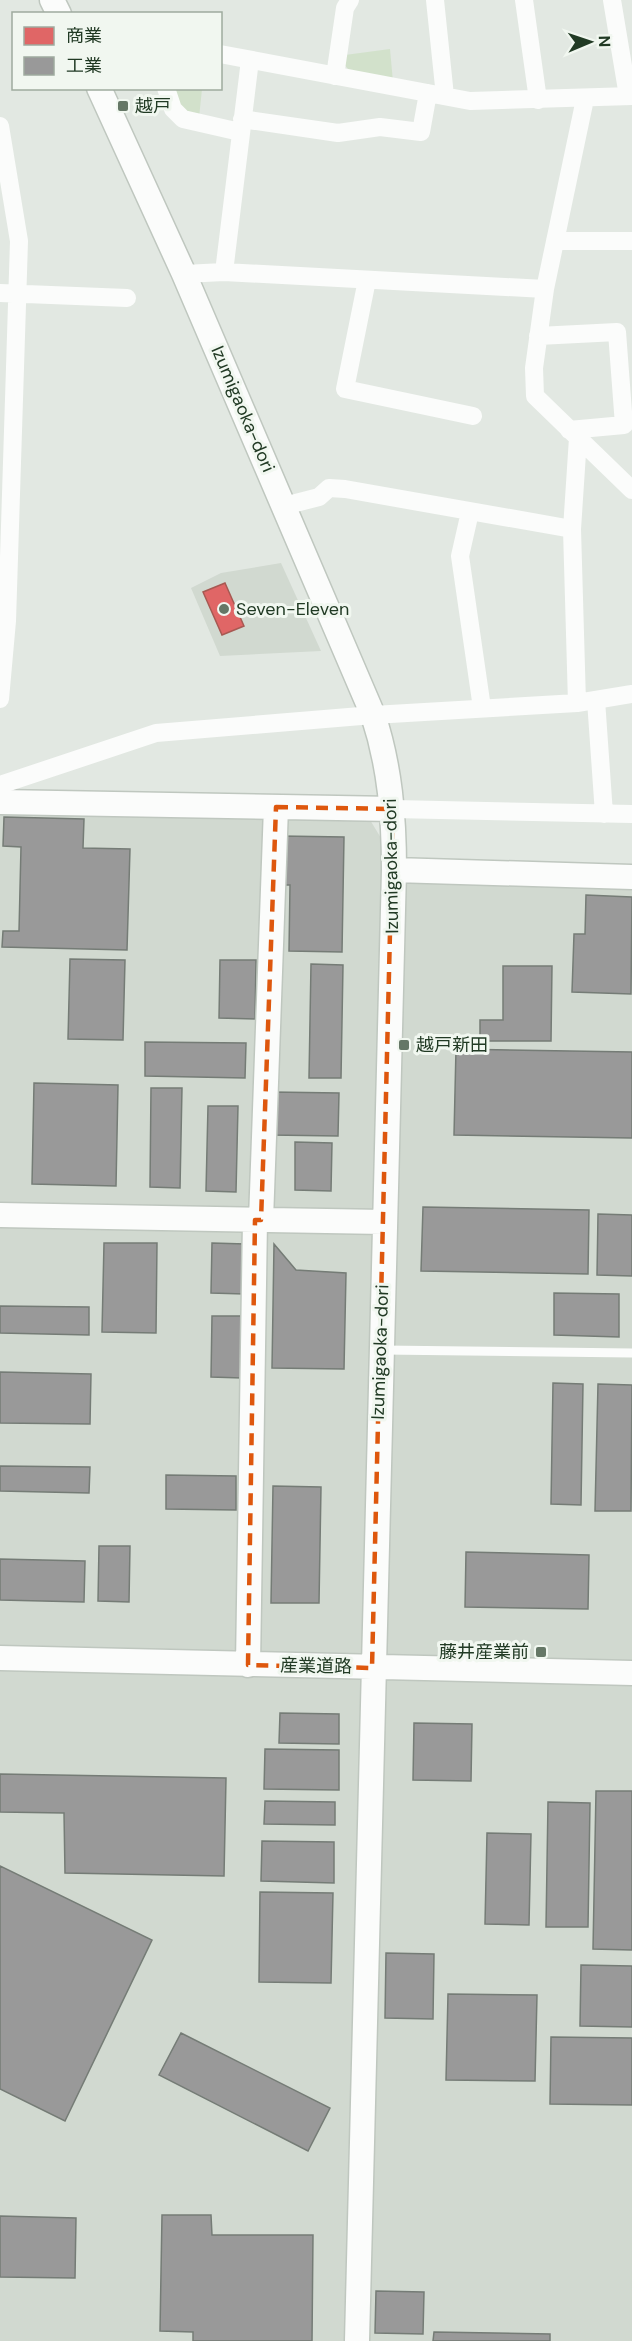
<svg xmlns="http://www.w3.org/2000/svg" width="632" height="2341" font-family="'DM Sans','Noto Sans JP',sans-serif">
<rect width="100%" height="100%" fill="#e2e8e2"/>
<!-- built -->
<path fill="#d1d9d0" d="M281,563L321,651L220,656L191,588L221,573Z
M0,813L370,820L381,838V877L632,884V2341H0Z"/>
<!-- green -->
<path fill="#d2e1cb" d="M390,49L393,82L351,73L344,64L345,55Z
M172,89H202L199,118L181,108Z"/>
<!-- shops -->
<path fill="#e06666" stroke="#a75952" stroke-width="1.5" d="M225,583L244,626L222,635L203,592Z"/>
<!-- industry -->
<path fill="#999" stroke="#757c76" stroke-width="1.5" d="M4,817L84,819L83,848L130,849L127,950L2,947L3,931H19L21,847L3,846Z
M281,836L344,837L342,952L289,951L290,885H280Z
M586,895L632,897L631,994L572,992L574,934H585Z
M70,959L125,960L123,1040L68,1039Z
M220,960H256L255,1019L219,1018Z
M311,964L343,965L341,1078H309Z
M503,966H552L551,1041H480V1020H503Z
M145,1042L246,1043L245,1078L145,1076Z
M456,1049L632,1052V1138L454,1135Z
M34,1083L118,1085L116,1186L32,1184Z
M151,1088H182L180,1188L150,1187Z
M272,1092L339,1093L338,1136L271,1135Z
M208,1106H238L236,1192L206,1191Z
M295,1142L332,1143L331,1191L295,1190Z
M423,1207L589,1210L588,1274L421,1271Z
M598,1214L632,1215V1276L597,1275Z
M104,1243H157L156,1333L102,1332Z
M212,1243L245,1244L244,1294L211,1293Z
M274,1244L296,1270L346,1273L344,1369L272,1368Z
M554,1293L619,1294V1337L554,1335Z
M0,1306L89,1307V1335L0,1333Z
M212,1316H243L242,1378L211,1377Z
M0,1372L91,1374L90,1424L0,1423Z
M553,1383L583,1384L581,1505L551,1504Z
M598,1384L632,1385L631,1511H595Z
M0,1466L90,1467L89,1493L0,1491Z
M166,1475L236,1476V1510L166,1509Z
M273,1486L321,1487L319,1603H271Z
M99,1546H130L129,1602L98,1601Z
M466,1552L589,1555L588,1609L465,1607Z
M0,1559L85,1561L84,1602L0,1600Z
M280,1713L339,1714V1744L279,1743Z
M414,1723L472,1724L471,1781L413,1780Z
M265,1749L339,1750V1790L264,1789Z
M0,1774L226,1778L224,1876L65,1873L64,1813L0,1812Z
M596,1791H632V1950L593,1949Z
M265,1801L335,1802V1825L264,1824Z
M548,1802L590,1803L588,1927H546Z
M487,1833L531,1834L529,1925L485,1924Z
M262,1841L334,1842V1883L261,1881Z
M0,1866L152,1940L65,2121L0,2089Z
M260,1892L333,1893L331,1983L259,1982Z
M386,1953L434,1954L433,2019L385,2018Z
M581,1965L632,1966V2027L580,2026Z
M448,1994L537,1995L535,2081L446,2080Z
M181,2033L330,2108L308,2151L159,2075Z
M551,2037L632,2038V2105L550,2104Z
M162,2215H211L212,2235H313L312,2341H193V2332L160,2331Z
M0,2216L76,2218L75,2278L0,2277Z
M376,2291L424,2292L423,2334L375,2333Z
M434,2332L550,2334V2341H433Z"/>
<g fill="none" stroke-linecap="round" stroke-linejoin="round">
<!-- secondary casing -->
<g stroke="#bfc7bf" stroke-width="27">
<path id="secondary" d="M52,0L59,14
M99,88L184,274L373,715C390,766 394,817 394,870L357,2341
M0,802L393,809
M394,870L632,877
M0,1215L384,1222
M261,1220L276,807
M0,1658L632,1673
M248,1665L255,1220"/>
</g>
<!-- lane -->
<path stroke="#fbfcfb" stroke-width="9" d="M383,1350L632,1353"/>
<!-- street -->
<path stroke="#fbfcfb" stroke-width="18" d="M435,0L445,96
M524,0L538,100
M612,0L628,96
M220,54L470,101L632,96
M335,76L345,8L350,0
M166,88L173,109L183,119L240,132
M585,99L545,289L534,368L535,396L632,490
M242,119L338,133L380,127L421,132L428,93
M0,126L19,241L7,621L0,699
M555,241H632
M224,272L250,60
M184,274L224,272L545,289
M367,280L345,389L473,416
M0,293L127,298
M538,336L617,332L624,425L569,430
M284,506L319,497L329,488L345,489L572,529
M470,512L460,556L482,708
M596,700L604,814
M577,703L572,529L578,438
M0,785L156,733L373,715L577,703L632,694
M393,809L632,814"/>
<!-- secondary -->
<use href="#secondary" stroke="#fbfcfb" stroke-width="24"/>
</g>
<!-- marked area -->
<path fill="none" stroke="#de570d" stroke-width="4.5" stroke-dasharray="12 8" stroke-linejoin="round" d="M276,807L393,809L372,1668L248,1665L255,1220H261Z"/>
<!-- markers -->
<g fill="#657766" stroke="#f1f7f0" stroke-width="2">
<rect x="117" y="100" width="12" height="12" rx="3"/>
<circle cx="224" cy="609" r="6"/>
<rect x="398" y="1039" width="12" height="12" rx="3"/>
<rect x="535" y="1646" width="12" height="12" rx="3"/>
</g>
<g text-anchor="middle" dominant-baseline="central" stroke-width="6" stroke-linejoin="round" paint-order="stroke">
<!-- poi labels -->
<g font-size="18" fill="#213a24" stroke="#f1f7f0" text-anchor="start">
<text x="135" y="106">越戸</text>
<text x="236" y="609">Seven-Eleven</text>
<text x="416" y="1045">越戸新田</text>
<text x="529" y="1652" text-anchor="end">藤井産業前</text>
</g>
<!-- street labels -->
<g font-size="18" fill="#213a24" stroke="#f1f7f0">
<text transform="translate(243 409) rotate(67)">Izumigaoka-dori</text>
<text transform="translate(391 866) rotate(-91)">Izumigaoka-dori</text>
<text transform="translate(380 1352) rotate(-88)">Izumigaoka-dori</text>
<text transform="translate(316 1666) rotate(1)">産業道路</text>
</g>
</g>
<!-- legend -->
<rect x="12" y="12" width="210" height="78" fill="#f1f7f0" stroke="#9eab9e" stroke-width="1.5"/>
<rect x="24" y="27" width="30" height="18" fill="#e06666" stroke="#9eab9e" stroke-width="1.5"/>
<text x="66" y="42" font-size="18" fill="#213a24">商業</text>
<rect x="24" y="57" width="30" height="18" fill="#999999" stroke="#9eab9e" stroke-width="1.5"/>
<text x="66" y="72" font-size="18" fill="#213a24">工業</text>
<!-- north arrow -->
<g transform="translate(590 42) rotate(88)" stroke="#f1f7f0" stroke-width="4.5" paint-order="stroke">
<path d="M0-4.5L10 22L0 15L-10 22Z" fill="#213a24"/>
<text y="-9" font-size="16" font-weight="bold" text-anchor="middle" fill="#213a24">N</text>
</g>
</svg>
